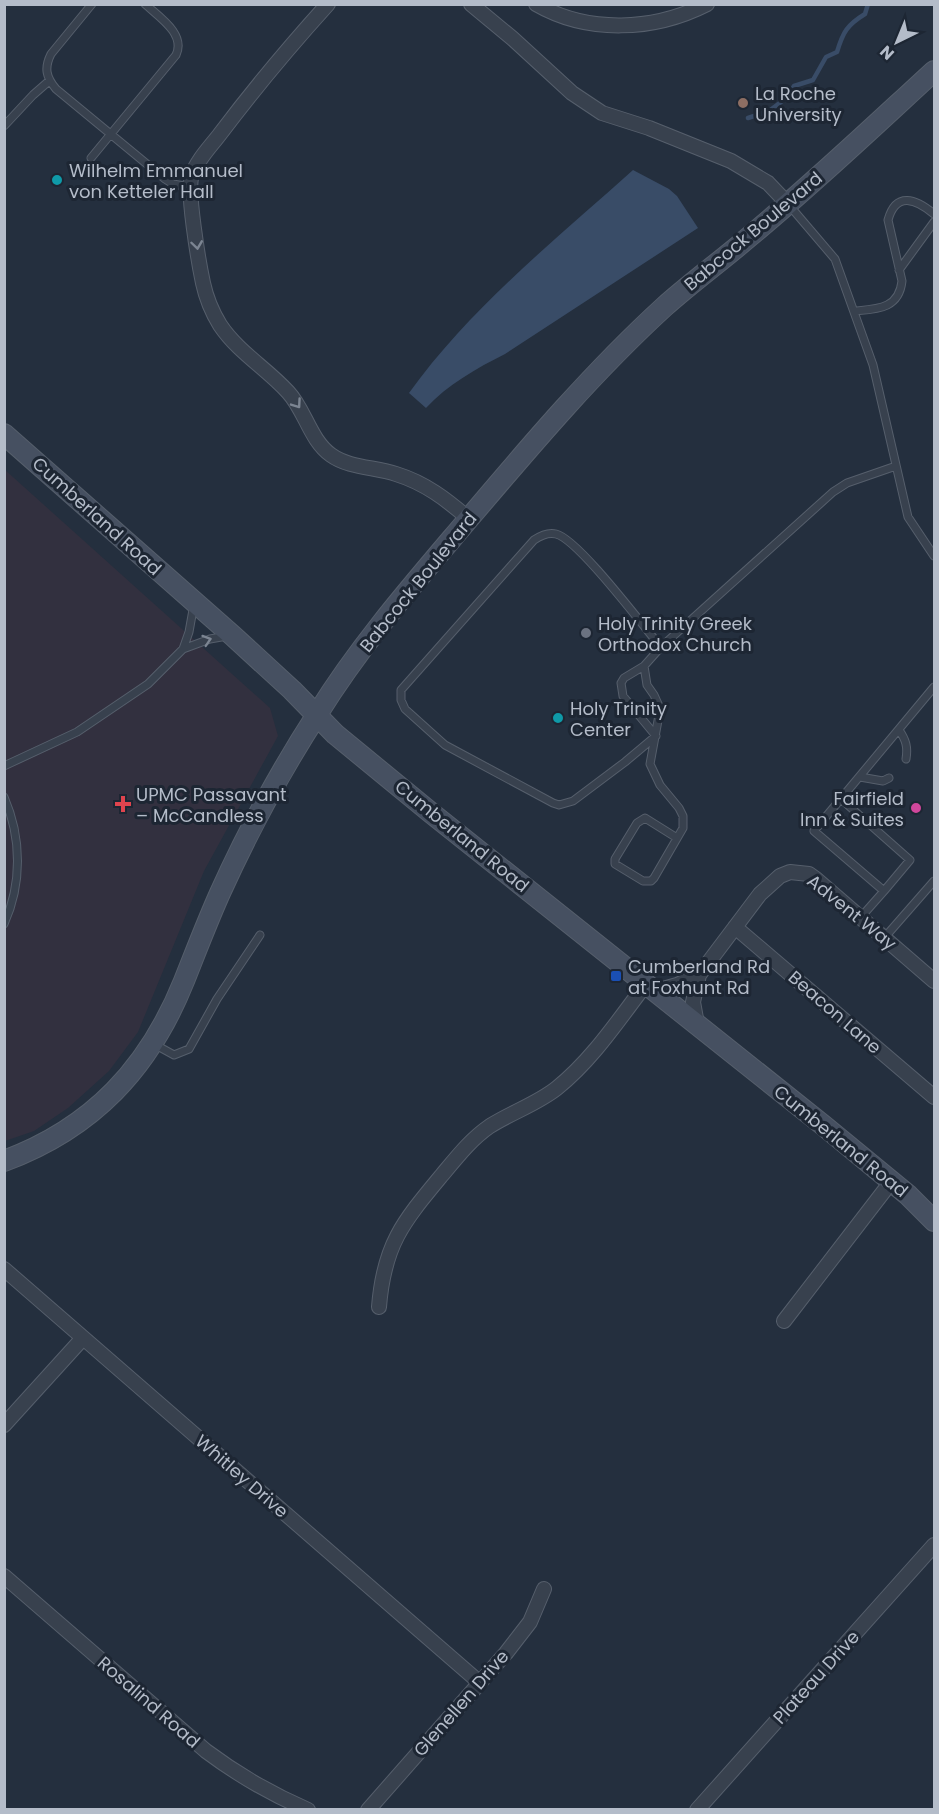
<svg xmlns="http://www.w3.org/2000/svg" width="939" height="1814" font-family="Poppins,sans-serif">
<rect width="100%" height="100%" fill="#242f3e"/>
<!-- medical -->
<path fill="#32303f" d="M4,469L270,708L278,736L204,871L138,1032L109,1071L68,1108L34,1131L5,1141Z"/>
<!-- water -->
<path fill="#394c67" d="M633,170L669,189L677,196L698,228L505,354C477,368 447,385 426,408L409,393C470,308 555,240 633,170Z"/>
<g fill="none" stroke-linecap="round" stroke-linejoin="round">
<!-- stream -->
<path stroke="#394c67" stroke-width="4.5" d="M748,118L769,111L785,99L794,86L813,80L826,57L837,52C843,32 847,25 865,14L868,4"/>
<!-- lane casing -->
<g stroke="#565f6c" stroke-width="9">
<path id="lane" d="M92,4L51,54C44,68 46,77 56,89L165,179L173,184L190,187
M4,126L33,95L49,81
M91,158L176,55C186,34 159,17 145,4
M789,205L835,259L873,365L908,517L934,556
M899,270L934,222
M855,311C877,309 899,309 902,281L888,220C896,191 916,199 934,214
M183,649L210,639L227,636
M644,666L624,678L621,683L623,696L656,736L625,762L573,801L559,805L553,803L445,745L405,709L401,700V690L534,540C540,536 548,532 556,534C578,539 643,626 661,647
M899,730C906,740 908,747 906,759
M4,766L77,732L148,684L183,649L189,632L194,604
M860,777L883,781L889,778
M4,797C22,838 22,884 4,924
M841,799L910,860L884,891
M677,838L645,818L637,823L615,859V864L643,881H651L654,878L683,828V816L679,808L660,785L650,764L659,715V706L654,695L647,685L644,666L661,647L833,492L847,483L896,466
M861,917L884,891L814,831L934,687
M885,937L934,881
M154,1044L174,1055L189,1049L217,999L260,935"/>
</g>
<!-- street casing -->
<g stroke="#565f6c" stroke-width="16">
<path id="street" d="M328,4C290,46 254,89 220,134C211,146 197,160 192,175C186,189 199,264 203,283C206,297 212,312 220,325C238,352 266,368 288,392C305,410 310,440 331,455C349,468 375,467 396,474C425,483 446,499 469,519
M471,4L512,38L572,93L602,113L649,128L731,161L768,183L788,204
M536,4C588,34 654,31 707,4
M735,927L934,1097
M656,991L677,985L699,975
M697,1024L693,1002L699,975L760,894L780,876L790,872L809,874L816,879L934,981
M4,1269L479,1682
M379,1307C384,1244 403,1222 442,1175C457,1157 471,1139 490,1126C512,1112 537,1104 557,1088C593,1059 619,1019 646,984
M784,1321L891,1182
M4,1425L83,1338
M4,1576L206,1751C238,1775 271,1794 308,1810
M368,1810L506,1653L530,1622L544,1589
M697,1810L934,1545"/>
</g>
<!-- secondary casing -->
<g stroke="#565f6c" stroke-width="22">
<path id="secondary" d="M4,434L232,635L292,690L335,734L430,812L823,1125L908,1195L934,1221
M4,1161C93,1128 149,1068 184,981C196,951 207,922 220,893C248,831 281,770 318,713C362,642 417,580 471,516C532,444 594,371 664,307C692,282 721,261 749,237C813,184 873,127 934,71"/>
</g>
<!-- lane -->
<use href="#lane" stroke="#38414e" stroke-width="7"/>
<!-- street -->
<use href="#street" stroke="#38414e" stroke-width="14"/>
<!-- secondary -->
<use href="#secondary" stroke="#465061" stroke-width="20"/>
</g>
<!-- one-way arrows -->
<defs><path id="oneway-chevron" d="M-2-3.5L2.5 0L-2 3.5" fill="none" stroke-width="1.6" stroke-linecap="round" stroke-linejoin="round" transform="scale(1.5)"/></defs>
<g stroke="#7c8592">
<use href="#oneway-chevron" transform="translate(197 245) rotate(82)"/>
<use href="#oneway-chevron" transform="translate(297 404) rotate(55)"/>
<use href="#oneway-chevron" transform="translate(207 640) rotate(-18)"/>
</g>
<!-- markers -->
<circle fill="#8d6e63" stroke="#1d2633" stroke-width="2" cx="743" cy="103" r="6"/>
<g fill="#0f9aa8" stroke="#1d2633" stroke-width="2">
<circle cx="57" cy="180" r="6"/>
<circle cx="558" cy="718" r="6"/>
</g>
<circle fill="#6b7280" stroke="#1d2633" stroke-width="2" cx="586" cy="633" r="6"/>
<path fill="#e0444e" stroke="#1d2633" stroke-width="2" d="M120 795h6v6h6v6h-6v6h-6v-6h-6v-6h6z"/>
<circle fill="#d1479c" stroke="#1d2633" stroke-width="2" cx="916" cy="808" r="6"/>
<rect fill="#1a4fb4" stroke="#1d2633" stroke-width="2" x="610" y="970" width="12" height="12" rx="3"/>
<g text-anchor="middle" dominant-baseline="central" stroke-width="6" stroke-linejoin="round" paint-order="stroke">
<!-- poi labels -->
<g font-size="18" fill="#b4bcc9" stroke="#1d2633" text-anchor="start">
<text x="755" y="93">La Roche<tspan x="755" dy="21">University</tspan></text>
<text x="69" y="170">Wilhelm Emmanuel<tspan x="69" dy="21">von Ketteler Hall</tspan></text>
<text x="598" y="623">Holy Trinity Greek<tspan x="598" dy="21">Orthodox Church</tspan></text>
<text x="570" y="708">Holy Trinity<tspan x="570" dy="21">Center</tspan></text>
<text x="136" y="794">UPMC Passavant<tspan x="136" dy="21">– McCandless</tspan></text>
<text x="904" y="798" text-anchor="end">Fairfield<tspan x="904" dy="21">Inn &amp; Suites</tspan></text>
<text x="628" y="966">Cumberland Rd<tspan x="628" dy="21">at Foxhunt Rd</tspan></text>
</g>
<!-- street labels -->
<g font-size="18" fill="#b4bcc9" stroke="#1d2633">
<text transform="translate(753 231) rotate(-40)">Babcock Boulevard</text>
<text transform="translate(97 516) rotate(42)">Cumberland Road</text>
<text transform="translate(418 582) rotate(-51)">Babcock Boulevard</text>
<text transform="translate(462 836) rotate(39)">Cumberland Road</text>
<text transform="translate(852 912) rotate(39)">Advent Way</text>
<text transform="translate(835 1012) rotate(41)">Beacon Lane</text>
<text transform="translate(841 1141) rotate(39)">Cumberland Road</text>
<text transform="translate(242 1476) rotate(41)">Whitley Drive</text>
<text transform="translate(816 1677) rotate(-48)">Plateau Drive</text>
<text transform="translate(149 1702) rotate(41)">Rosalind Road</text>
<text transform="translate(461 1703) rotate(-49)">Glenellen Drive</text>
</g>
</g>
<!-- border -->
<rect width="939" height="1814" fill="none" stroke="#b4bcc9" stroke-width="12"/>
<!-- north arrow -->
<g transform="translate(897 42) rotate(223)" stroke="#1d2633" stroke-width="4.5" paint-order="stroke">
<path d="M0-4.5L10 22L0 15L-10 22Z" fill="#b4bcc9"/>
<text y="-9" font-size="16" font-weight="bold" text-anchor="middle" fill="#b4bcc9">N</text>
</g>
</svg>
